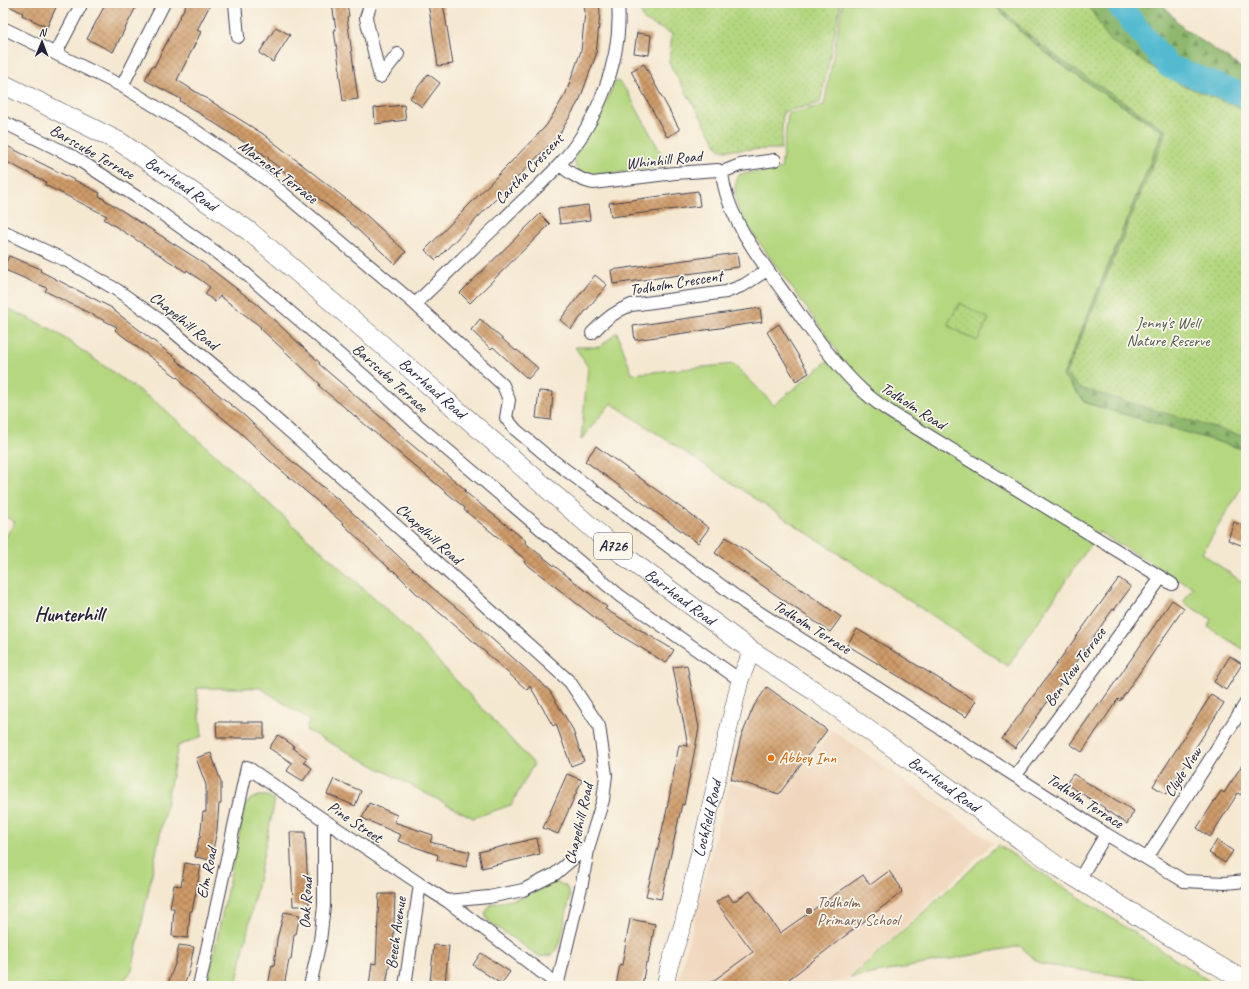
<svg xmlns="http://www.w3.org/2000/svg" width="1249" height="989" font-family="Caveat,sans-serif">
<defs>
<pattern id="forest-firs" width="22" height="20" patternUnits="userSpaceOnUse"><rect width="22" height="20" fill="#8fb86e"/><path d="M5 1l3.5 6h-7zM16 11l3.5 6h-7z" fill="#74955c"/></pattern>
<pattern id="park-dots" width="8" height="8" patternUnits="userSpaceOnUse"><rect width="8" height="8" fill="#b4d77f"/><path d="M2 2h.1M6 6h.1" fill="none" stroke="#9ab86f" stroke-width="1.8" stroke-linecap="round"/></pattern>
<pattern id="building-cross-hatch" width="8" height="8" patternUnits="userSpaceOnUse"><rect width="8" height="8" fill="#cf9b69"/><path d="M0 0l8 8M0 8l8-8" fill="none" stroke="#a87e58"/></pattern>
</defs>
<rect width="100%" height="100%" fill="#fbf7ec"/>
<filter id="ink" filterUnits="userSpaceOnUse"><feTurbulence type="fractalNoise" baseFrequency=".025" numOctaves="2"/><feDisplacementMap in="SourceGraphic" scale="8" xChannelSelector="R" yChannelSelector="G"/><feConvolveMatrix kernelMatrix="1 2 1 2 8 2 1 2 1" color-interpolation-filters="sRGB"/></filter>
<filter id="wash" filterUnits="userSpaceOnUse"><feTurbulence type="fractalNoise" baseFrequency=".012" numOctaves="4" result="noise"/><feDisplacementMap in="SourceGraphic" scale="16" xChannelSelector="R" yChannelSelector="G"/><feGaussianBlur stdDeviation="0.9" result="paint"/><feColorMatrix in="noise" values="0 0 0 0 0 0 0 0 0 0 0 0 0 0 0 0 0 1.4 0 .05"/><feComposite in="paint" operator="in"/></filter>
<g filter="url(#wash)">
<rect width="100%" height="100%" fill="#f5e8d1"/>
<!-- built -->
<path fill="#f0d6bc" d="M832,730L993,843L848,979L821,986H677L729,783L779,794Z"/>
<!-- green -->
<path fill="#b4d77f" stroke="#6b7c5d" d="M843,3H993C1040,57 1103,93 1163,131L1063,376L1086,403L1246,450V480L1202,553L1246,585V651L1208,627L1211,619L1183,602L1193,587L1173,577L1099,532L1008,666L611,403L581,440L588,367L575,347H600L617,332L632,374L734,364L774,405L838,352L741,217C736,202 731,188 740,174L781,169L788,114L824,105Z
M615,81L619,82L627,91L668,166L591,176C554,169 591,133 599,118C605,106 610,93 615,81Z
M3,306L53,330L161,406L410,631L534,764L511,805L473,818L306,730L309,720L261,688H197L202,736L178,746L132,971L119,986H3V541L15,522L3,515Z
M259,796H267L275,800L236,986H207L245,806L251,799Z
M998,845L1217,986H1156L1141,979L1040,964L1020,946L850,978Z
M555,882L566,886L570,896L560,944L552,955L540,957L489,922L485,914L491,904L521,898Z"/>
<!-- forest -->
<path fill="url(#forest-firs)" stroke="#586d54" d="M993,3H1161L1183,28L1243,69L1246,107V450L1086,403L1063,376L1163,131C1103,93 1040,57 993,3Z"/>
<!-- park -->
<path fill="url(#park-dots)" stroke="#6b7c5d" d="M637,3H841L820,103L783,112L781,149L720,150L669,63L672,34L644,20Z
M997,3H1087L1109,40L1179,84L1246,110V437L1080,388L1066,374L1167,131C1110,91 1044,56 997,3Z
M960,303L989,319L977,341L947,325Z"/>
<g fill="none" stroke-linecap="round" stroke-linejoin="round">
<!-- river -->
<path stroke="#52bad0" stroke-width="24" d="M1117,3L1168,66L1246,96"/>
</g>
<g id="blocks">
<!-- building -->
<path fill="url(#building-cross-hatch)" d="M3,3H58L47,27L22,15L23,13Z
M106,3H138L113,52L87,39Z
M187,3H211L197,30L201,32L177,80L263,134L365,214L406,252L395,264L348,221L268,159L269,158L180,101L181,99L145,80L152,66L154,67Z
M332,3H347L349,16L347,17L358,99L343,101L339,71H340L334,30H336Z
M428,3H443L453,64L438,66Z
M584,3H599L600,13L596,55L580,99L559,135L436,260L425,250L546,126L566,93L581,51L585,13Z
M276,27L290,35L273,62L259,53Z
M637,33L651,35L649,55L634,53Z
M644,64L680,130L667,137L631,71Z
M428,74L440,83L422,107L410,98Z
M404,105L406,120L375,124L374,108Z
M3,144L100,193L99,196L199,260L258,305L320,363L319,364L400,434V435L466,490L464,491L526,541L525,543L607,607L605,609L674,650L666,663L608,628L524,562L526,560L464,510L465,508L319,386L320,384L260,328L261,327L220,296L215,302L205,294L210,287L187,270L186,272L104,219L107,216L45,185L46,182L3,160Z
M698,191L700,206L611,217L609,203Z
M588,205L590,220L560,224L558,209Z
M540,214L550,224L470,303L460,293Z
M737,253L739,267L613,284L611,270Z
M9,256L41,269L40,271L112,308V309L177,359L176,360L246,417L288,458L340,501L413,570V569L429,585L464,614L549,690L572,728L584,761L571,766L556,724L553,726L530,686L527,690L465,634L416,593L393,570L392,571L343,524H344L268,459L243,435L181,383L182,381L115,330L117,327L45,291L47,288L3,269Z
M595,275L607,285L571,329L560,320Z
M760,308L762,322L635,340L633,326Z
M480,319L516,351L517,350L538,368L528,379L493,347L491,349L471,330Z
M779,324L809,373L796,381L767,332Z
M539,391L553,392L551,420L536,418Z
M596,446L709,528L698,543L585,461Z
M1234,522L1246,527V547L1228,540Z
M726,537L841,617L830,632L715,553Z
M1119,578L1131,587L1114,610L1113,609L1015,748L1002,739Z
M1172,600L1184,608L1120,701L1118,699L1082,752L1070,744L1099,703L1100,704Z
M857,629L976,701L966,717L847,645Z
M1230,656L1242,664L1226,690L1214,682Z
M687,665L699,728L684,805L682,804L661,899L646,896L666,814L679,745L688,746L673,667Z
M767,687L827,730L779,794L731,779L741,737L754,706Z
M1211,695L1224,703L1166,794L1153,786Z
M216,722H264V738H217Z
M278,735L294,746L293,748L307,758L303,762L312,768L303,781L287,771L292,763L269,748Z
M211,753L221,782V804H219L217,830L211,860L195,857L199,838H200L203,812H206V785L196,758Z
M1246,759V787L1241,795L1238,793L1210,837L1197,828L1221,791L1224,793Z
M567,774L582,780L558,834L543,828Z
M1073,774L1134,811L1127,824L1104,809L1105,808L1066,784Z
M334,779L361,791L355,806L327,794Z
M369,803L397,815L394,822L433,835L430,842L470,852L466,867L437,860L438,855L398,841L401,835L362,818Z
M290,832H305L309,906H293Z
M537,838L540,854L482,868L479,852Z
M1217,840L1233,851L1225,863L1209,853Z
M185,863L201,866L192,911H190L188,938L172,936L174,908H170L174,885L181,886Z
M889,871L900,886L902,892L780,986H706L753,952L716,902L728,894L733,902L750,891L780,933L863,875L870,885Z
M379,894H395L393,954H391L386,986H369L372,963L376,964Z
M284,912L300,915L296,934H294L291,960H289L284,986H274L268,985L272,965L274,966L277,939Z
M630,919L655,924L648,963L646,962L642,986H616L620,964L622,965Z
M179,945L194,947L189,971L184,986H167L176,961Z
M434,945L449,946L445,983L430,981Z
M481,953L510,972L501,984L473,965Z"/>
</g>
</g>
<g filter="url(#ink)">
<use href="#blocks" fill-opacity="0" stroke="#424052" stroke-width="1"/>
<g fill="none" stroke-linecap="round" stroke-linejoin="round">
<!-- street casing -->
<g stroke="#424052" stroke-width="14">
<path id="street" d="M235,3L238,37
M371,3L366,18L380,77L398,54
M3,28L122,86L196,131L270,182L415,304L503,385L509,400L506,418L516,430L547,456L746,604L1106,834L1184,881L1225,883L1246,881
M56,53L82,3
M122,86L164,3
M3,122L74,157L151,206L245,273L363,375L418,425L620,596L740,680
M560,165C570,173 579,180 593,183L675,173L718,170L722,172L740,165L775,160
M722,172C726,219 766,267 792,304C814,335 836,366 863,391C873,400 884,408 895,415L1172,584
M3,231L69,262L117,290L158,319L222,372L360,493L570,682L599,726L606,775L603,800L589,845L582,883L557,986
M415,304C444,276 473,248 503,220C521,201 542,184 559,165C597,124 623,59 618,3
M592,333C604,320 615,311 631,305L726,292L744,285L767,270
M1016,775L1161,578
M1147,858L1246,703
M1079,880L1106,834
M447,901L557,984
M199,986L247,767L324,820L420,884L447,901L489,897L523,890L555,874L589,845
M310,986L320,941L324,906V820
M405,986L420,884"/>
</g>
<!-- secondary casing -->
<g stroke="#424052" stroke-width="18">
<g id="secondary">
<path id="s1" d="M665,986L669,967L683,924L740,680L752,651"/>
</g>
</g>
<!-- primary casing -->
<g stroke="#424052" stroke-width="20">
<g id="primary">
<path id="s2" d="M3,84L120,142L249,231L408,367L622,554L752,651L813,690L1060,868L1202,956L1246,982"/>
</g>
</g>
<!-- street -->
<use href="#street" stroke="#fff" stroke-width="12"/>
<!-- secondary -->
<use href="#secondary" stroke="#fff" stroke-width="17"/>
<!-- primary -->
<use href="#primary" stroke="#fff" stroke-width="19"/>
</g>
</g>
<!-- markers -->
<circle fill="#e8710a" stroke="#fbf7ec" stroke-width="1.5" cx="771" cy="758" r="4"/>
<circle fill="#8d6e63" stroke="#fbf7ec" stroke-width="1.5" cx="809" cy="911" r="4"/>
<g text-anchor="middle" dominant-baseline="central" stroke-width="3.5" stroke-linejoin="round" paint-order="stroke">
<!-- shield labels -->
<rect fill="#fbf7ec" stroke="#636270" stroke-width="1" x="594" y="533" width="38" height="26" rx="3"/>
<g font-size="15" font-weight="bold" fill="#22223b">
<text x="613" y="546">A726</text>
</g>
<!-- street labels -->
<g font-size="16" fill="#22223b" stroke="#fbf7ec">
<text transform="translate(92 152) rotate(30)">Barscube Terrace</text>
<text transform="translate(664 160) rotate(-6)">Whinhill Road</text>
<text transform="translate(529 169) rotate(-46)">Cartha Crescent</text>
<text transform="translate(278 172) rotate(37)">Marnock Terrace</text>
<text stroke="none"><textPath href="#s2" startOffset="205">Barrhead Road</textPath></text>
<text transform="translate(676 283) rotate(-9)">Todholm Crescent</text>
<text transform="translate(184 321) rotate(39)">Chapelhill Road</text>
<text transform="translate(390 378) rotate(42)">Barscube Terrace</text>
<text stroke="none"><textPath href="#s2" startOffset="529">Barrhead Road</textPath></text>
<text transform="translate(913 406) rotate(33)">Todholm Road</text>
<text transform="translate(429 534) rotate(42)">Chapelhill Road</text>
<text stroke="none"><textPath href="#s2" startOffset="853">Barrhead Road</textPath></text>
<text transform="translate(812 627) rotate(32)">Todholm Terrace</text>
<text transform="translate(1075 667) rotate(-54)">Ben View Terrace</text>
<text transform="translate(1183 772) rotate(-57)">Clyde View</text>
<text stroke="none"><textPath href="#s2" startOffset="1177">Barrhead Road</textPath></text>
<text transform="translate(1085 801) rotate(33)">Todholm Terrace</text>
<text stroke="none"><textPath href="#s1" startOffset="173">Lochfield Road</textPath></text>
<text transform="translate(355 822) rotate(34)">Pine Street</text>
<text transform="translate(579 824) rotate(-77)">Chapelhill Road</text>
<text transform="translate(207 873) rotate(-78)">Elm Road</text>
<text transform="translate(306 903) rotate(-87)">Oak Road</text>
<text transform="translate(396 933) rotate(-82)">Beech Avenue</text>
</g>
<!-- park labels -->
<g font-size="16" fill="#4e584f" stroke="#fbf7ec">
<text x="1168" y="323">Jenny's Well<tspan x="1168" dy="18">Nature Reserve</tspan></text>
</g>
<!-- food labels -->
<g font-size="16" fill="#c56008" stroke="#fbf7ec" text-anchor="start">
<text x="779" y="758">Abbey Inn</text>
</g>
<!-- education labels -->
<g font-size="16" fill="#785e54" stroke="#fbf7ec" text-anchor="start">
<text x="817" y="902">Todholm<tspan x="817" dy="18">Primary School</tspan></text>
</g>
<!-- district labels -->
<g font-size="20" font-weight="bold" fill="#22223b" stroke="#fbf7ec">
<text x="69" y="614">Hunterhill</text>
</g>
</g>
<!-- margin -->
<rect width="1249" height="989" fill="none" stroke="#fbf7ec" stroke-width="16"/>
<!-- north arrow -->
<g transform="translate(42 42) rotate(1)" stroke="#fbf7ec" stroke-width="3" paint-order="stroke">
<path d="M0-3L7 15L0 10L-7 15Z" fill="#22223b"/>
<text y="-6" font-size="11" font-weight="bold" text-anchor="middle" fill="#22223b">N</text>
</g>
</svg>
